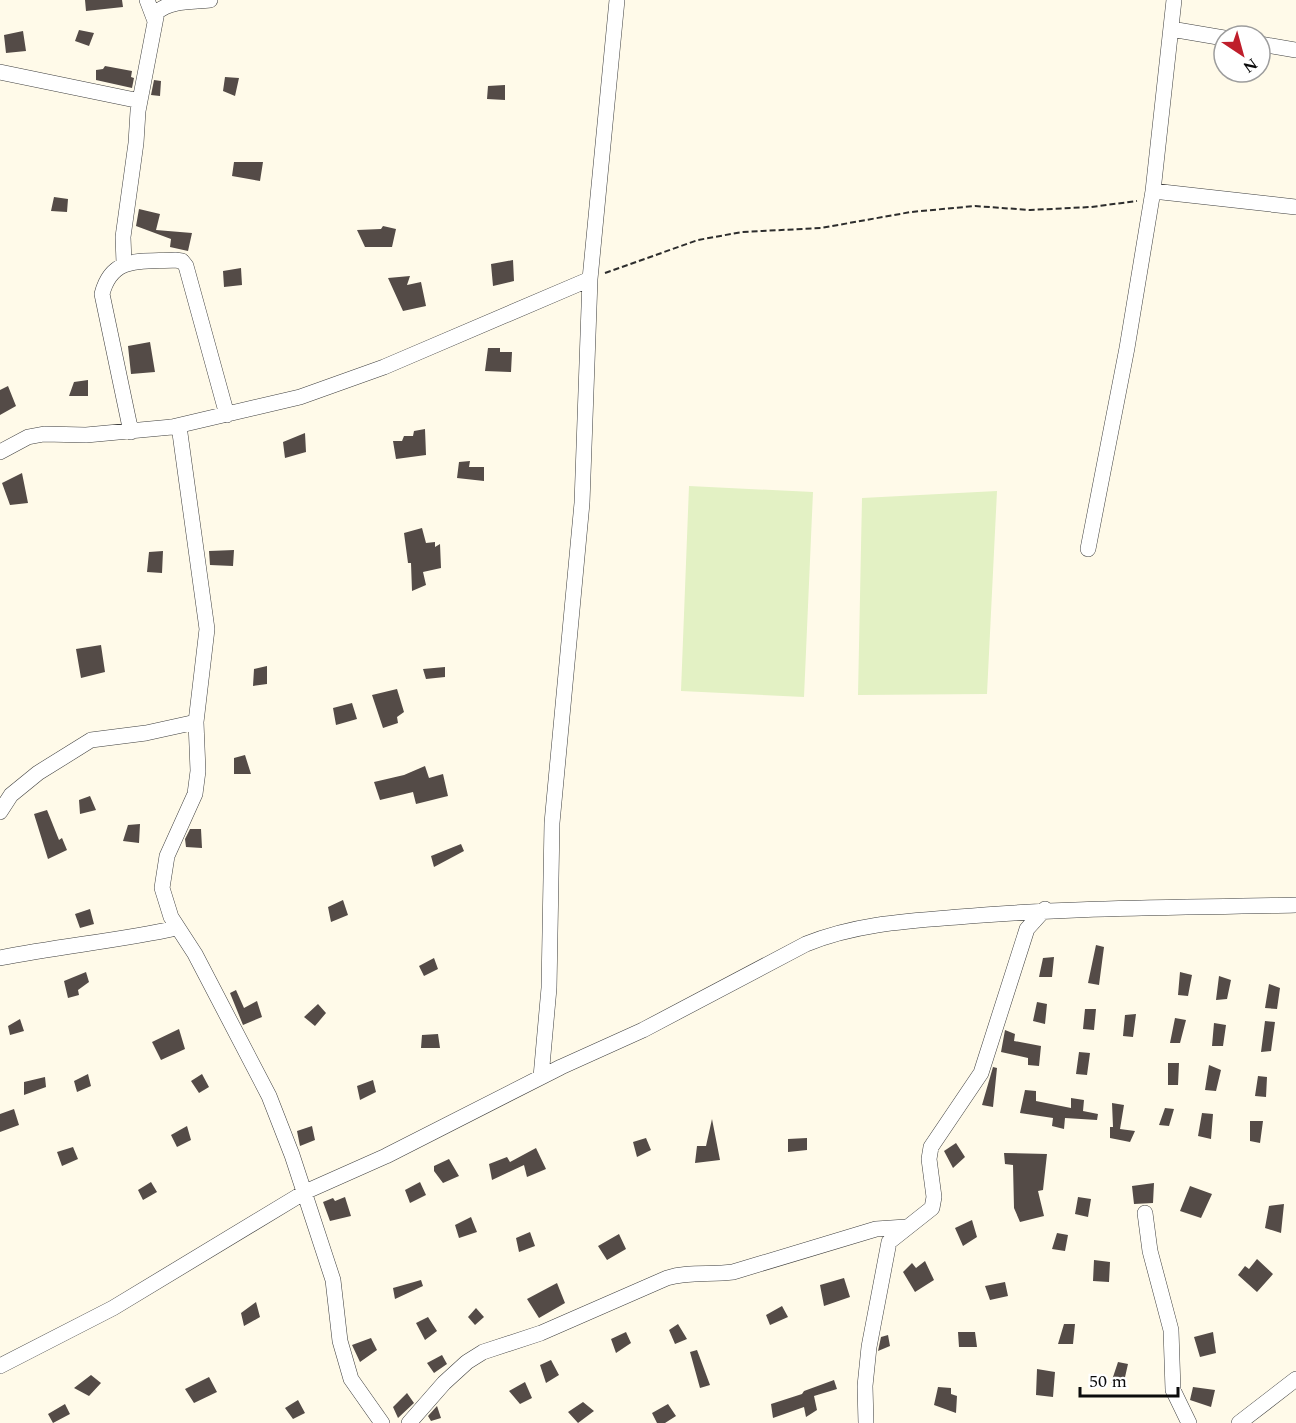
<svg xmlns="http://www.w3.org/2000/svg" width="1296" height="1423" font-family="Spectral,serif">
<rect width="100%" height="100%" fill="#fffae9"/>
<!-- pitch -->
<path fill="#e3f1c4" d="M689,486L813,492L804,697L681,691Z
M997,491L987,694L858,695L862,498Z"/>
<!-- building -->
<path fill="#544b47" d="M85,0H122L123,7L86,11Z
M79,30L94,33L89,46L75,41Z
M23,31L26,51L6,53L4,35Z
M105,66L132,71L131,77L134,78L132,88L96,80V70L103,69Z
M225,77L239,78L235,96L223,91Z
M154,80L161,81L160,96L151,95Z
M505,85V100L487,99L488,86Z
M234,162H263L260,181L232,176Z
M54,197L68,199L67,212L51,211Z
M139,209L160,214L156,230L192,233L188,251L170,247L171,239L136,226Z
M383,226L396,229L392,247H365L357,230L381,229Z
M513,260L514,281L493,286L491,264Z
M241,268L242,285L224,287L223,271Z
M410,276L407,285L421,282L426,306L403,311L388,278Z
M150,342L155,372L131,374L128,346Z
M488,348H500V352H512L511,372L485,371Z
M88,380V396H69L74,382Z
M8,386L16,406L0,415V390Z
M425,429L426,455L396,459L393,441H402L404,436H413L414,431Z
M305,433L306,452L285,458L283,442Z
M470,461L469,467H484V481L457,478L459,462Z
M22,473L28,503L10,505L2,483Z
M422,528L426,543L435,542V547L440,544L441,568L423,572L426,585L412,591L411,563H408L404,533Z
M234,550L233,566L210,565L209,551Z
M163,551L162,573L147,572L149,552Z
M101,645L105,672L81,678L76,649Z
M267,666V684L253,686L254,669Z
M445,667V677L426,679L423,669Z
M397,689L404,712L397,717L398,723L383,728L372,695Z
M352,703L357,719L336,725L333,708Z
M245,755L251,774H234V758Z
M425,766L429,778L443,774L448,796L416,804L413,792L380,800L374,782L404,775Z
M90,796L96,810L80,814L79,800Z
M47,810L59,840L62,838L67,850L48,859L34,814Z
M140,824L139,843L123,841L128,825Z
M190,829H201L202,848L186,847L185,839Z
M461,844L464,851L434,867L431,856Z
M343,900L348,915L331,922L328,907Z
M90,909L94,924L80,928L75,914Z
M1096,945L1104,947L1099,985L1088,983Z
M1054,957L1052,977H1039L1043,958Z
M434,958L438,969L424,976L419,966Z
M86,972L89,982L78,990L79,995L68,998L64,981Z
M1180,972L1192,975L1188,996L1178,995Z
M1219,976L1231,980L1227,999L1216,1000Z
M1269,984L1280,988L1277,1009L1265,1008Z
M236,990L244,1008L257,1001L262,1017L243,1025L230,993Z
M1037,1002L1047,1004L1045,1024L1033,1021Z
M318,1004L326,1013L315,1026L304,1017Z
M1085,1009H1096L1094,1030L1083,1029Z
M1136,1014L1133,1037L1123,1036L1125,1015Z
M1175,1018L1186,1020L1180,1043H1170Z
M20,1019L24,1031L10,1035L8,1026Z
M1265,1021L1275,1022L1271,1051L1261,1052Z
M1214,1023L1226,1025L1223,1046H1212Z
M179,1029L185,1049L161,1060L152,1042Z
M1005,1030L1015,1034L1014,1041L1041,1046L1039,1066L1028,1065V1058L1001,1052Z
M438,1034L440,1048H421L422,1035Z
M1079,1052L1090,1053L1087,1075L1076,1074Z
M1168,1063H1179L1178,1085H1168Z
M1209,1065L1221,1070L1216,1091L1205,1090Z
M993,1067L997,1068L993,1107L982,1105Z
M88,1074L91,1086L77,1092L74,1081Z
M202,1074L209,1087L199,1093L191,1081Z
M1258,1076L1267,1077L1266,1097L1255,1096Z
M45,1077L46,1087L24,1095V1082Z
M373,1080L376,1092L360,1100L357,1086Z
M1025,1090L1036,1091V1101L1071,1108V1098L1084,1100L1083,1111L1098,1114L1097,1120L1065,1118L1064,1129L1052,1126L1053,1118L1020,1113Z
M1112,1103L1124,1105L1120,1129L1135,1131L1130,1142L1110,1138V1127H1113Z
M1165,1108L1174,1109L1169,1126L1159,1125Z
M14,1109L19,1125L0,1132V1114Z
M1202,1113L1213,1114L1211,1139L1198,1136Z
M712,1119L720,1160L695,1163L697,1146H706Z
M1250,1121H1263L1260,1143L1250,1141Z
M187,1126L191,1140L177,1147L171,1135Z
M312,1126L315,1140L300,1146L297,1131Z
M646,1138L651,1150L637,1157L633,1142Z
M807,1138V1150L788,1152V1139Z
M956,1143L965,1157L953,1168L944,1151Z
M73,1147L78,1159L62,1166L57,1152Z
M536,1148L546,1169L527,1177L524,1165L492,1180L489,1164L507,1157L510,1162Z
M1004,1153L1047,1154L1043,1190L1038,1191L1044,1216L1020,1222L1014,1208L1013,1165L1005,1164Z
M449,1159L459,1176L443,1183L434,1171V1166Z
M151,1182L157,1192L143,1200L138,1190Z
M420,1182L426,1195L410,1203L405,1190Z
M1154,1183L1153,1203L1134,1204L1132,1186Z
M1190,1186L1212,1194L1201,1218L1180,1211Z
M345,1197L351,1216L330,1221L323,1202L333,1198L335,1201Z
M1078,1197L1091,1199L1088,1217L1075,1214Z
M1284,1204L1281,1233L1265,1228L1269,1206Z
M471,1217L477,1232L459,1238L455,1225Z
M972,1220L977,1237L963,1246L955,1228Z
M530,1232L535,1246L519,1252L516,1238Z
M1057,1233L1068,1235L1065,1251L1052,1249Z
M619,1234L626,1249L607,1260L598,1246Z
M1257,1259L1273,1274L1257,1292L1238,1275L1245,1266L1249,1269Z
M1094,1260L1110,1262L1109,1282L1093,1281Z
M925,1261L934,1280L915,1292L903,1272L912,1263L916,1268Z
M844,1278L850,1297L824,1306L820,1285Z
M421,1280L423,1286L395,1299L393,1288Z
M1005,1282L1008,1296L990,1300L985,1286Z
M557,1283L565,1303L539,1318L527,1299Z
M256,1302L260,1317L244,1326L241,1313Z
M782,1306L788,1317L770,1325L766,1315Z
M476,1308L484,1317L475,1325L468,1317Z
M428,1317L437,1331L425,1340L416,1323Z
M678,1324L687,1339L675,1344L669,1330Z
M1064,1324H1075L1073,1344H1058Z
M626,1332L631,1343L616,1353L611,1339Z
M958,1332H975L977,1347H959Z
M1213,1332L1216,1353L1200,1357L1194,1337Z
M888,1335L890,1346L878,1351L881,1337Z
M371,1338L377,1350L360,1362L352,1345Z
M697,1350L710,1385L700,1388L690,1352Z
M442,1355L447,1364L434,1373L427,1363Z
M551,1360L559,1375L546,1383L540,1365Z
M1118,1362L1128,1364L1123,1386L1111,1383Z
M1037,1369L1055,1372L1053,1397L1036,1395Z
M91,1375L101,1383L89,1396L74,1388Z
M209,1377L217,1392L194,1403L185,1389Z
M834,1380L837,1389L814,1396L817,1410L806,1417L804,1407L773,1418L771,1404L802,1394L804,1391Z
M525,1382L532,1398L520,1404L509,1391Z
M938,1387L951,1388V1394L957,1396L956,1413L934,1405Z
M1193,1387L1215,1390L1211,1407L1190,1400Z
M407,1393L414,1403L398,1418L393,1407Z
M298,1400L305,1413L293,1419L285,1408Z
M583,1402L594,1411L578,1423L568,1412Z
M65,1404L70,1414L53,1423L48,1414Z
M668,1404L676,1416L665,1423H657L652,1413Z
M437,1406L441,1418L431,1421L428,1416Z"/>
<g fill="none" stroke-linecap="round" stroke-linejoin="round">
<!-- minor casing -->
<g stroke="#3e3e3e" stroke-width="16">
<path id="minor" d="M147,0L155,21
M1171,29L1224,38
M1260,44L1296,50
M0,72L140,101
M1153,191L1296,207
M124,263L123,237L136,143L138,111L157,12C171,0 192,2 210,0
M179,426L207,629L196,722L198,771L195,794L167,856L162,888L171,917L195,954L269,1096L292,1155L333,1280L340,1341L351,1379L382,1423
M131,432L102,294C112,255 142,262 175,260L182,261L186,266L227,415
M0,452L28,437L44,434L86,435L172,427L300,397L384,367L590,279
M1088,549L1127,348L1153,191L1174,0
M0,812L11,795L38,773L91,740L146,733L196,722
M0,958C59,946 118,941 177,928
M541,1077L549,988L552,823L582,503L590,279L617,0
M1145,1213L1150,1251L1171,1330L1173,1390L1189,1423
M0,1366L113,1308L305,1192L386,1156L561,1067L643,1030L806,944C855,924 906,921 958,917C1071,907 1183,908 1296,905
M409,1423L444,1383L467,1362L483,1352L541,1333L667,1278C688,1271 710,1275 733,1272L876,1229L906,1227
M866,1423L865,1386L869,1347L889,1242L932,1208L934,1197L929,1159L931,1147L981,1073L1027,929L1045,909
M1239,1423L1296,1379"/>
</g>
<!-- path -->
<path stroke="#2d2d2d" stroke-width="2" stroke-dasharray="6 3" stroke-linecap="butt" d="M605,273L698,240L742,232L821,228L911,212L975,206L1030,210L1091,207L1137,201"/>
<!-- minor -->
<use href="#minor" stroke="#fff" stroke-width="15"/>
</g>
<!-- north arrow -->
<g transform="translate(1242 54) rotate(144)"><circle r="28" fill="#ffffff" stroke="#9d9d9d" stroke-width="1.5"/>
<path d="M0-4.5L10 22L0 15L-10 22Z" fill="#bf1e2b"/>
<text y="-9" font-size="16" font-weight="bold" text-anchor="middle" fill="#0b0b0b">N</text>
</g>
<!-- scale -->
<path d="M1080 1387v9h98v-9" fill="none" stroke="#0b0b0b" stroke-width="3"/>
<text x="1089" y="1387" font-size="18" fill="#0b0b0b" stroke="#ffffff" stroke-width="4.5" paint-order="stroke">50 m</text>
</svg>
